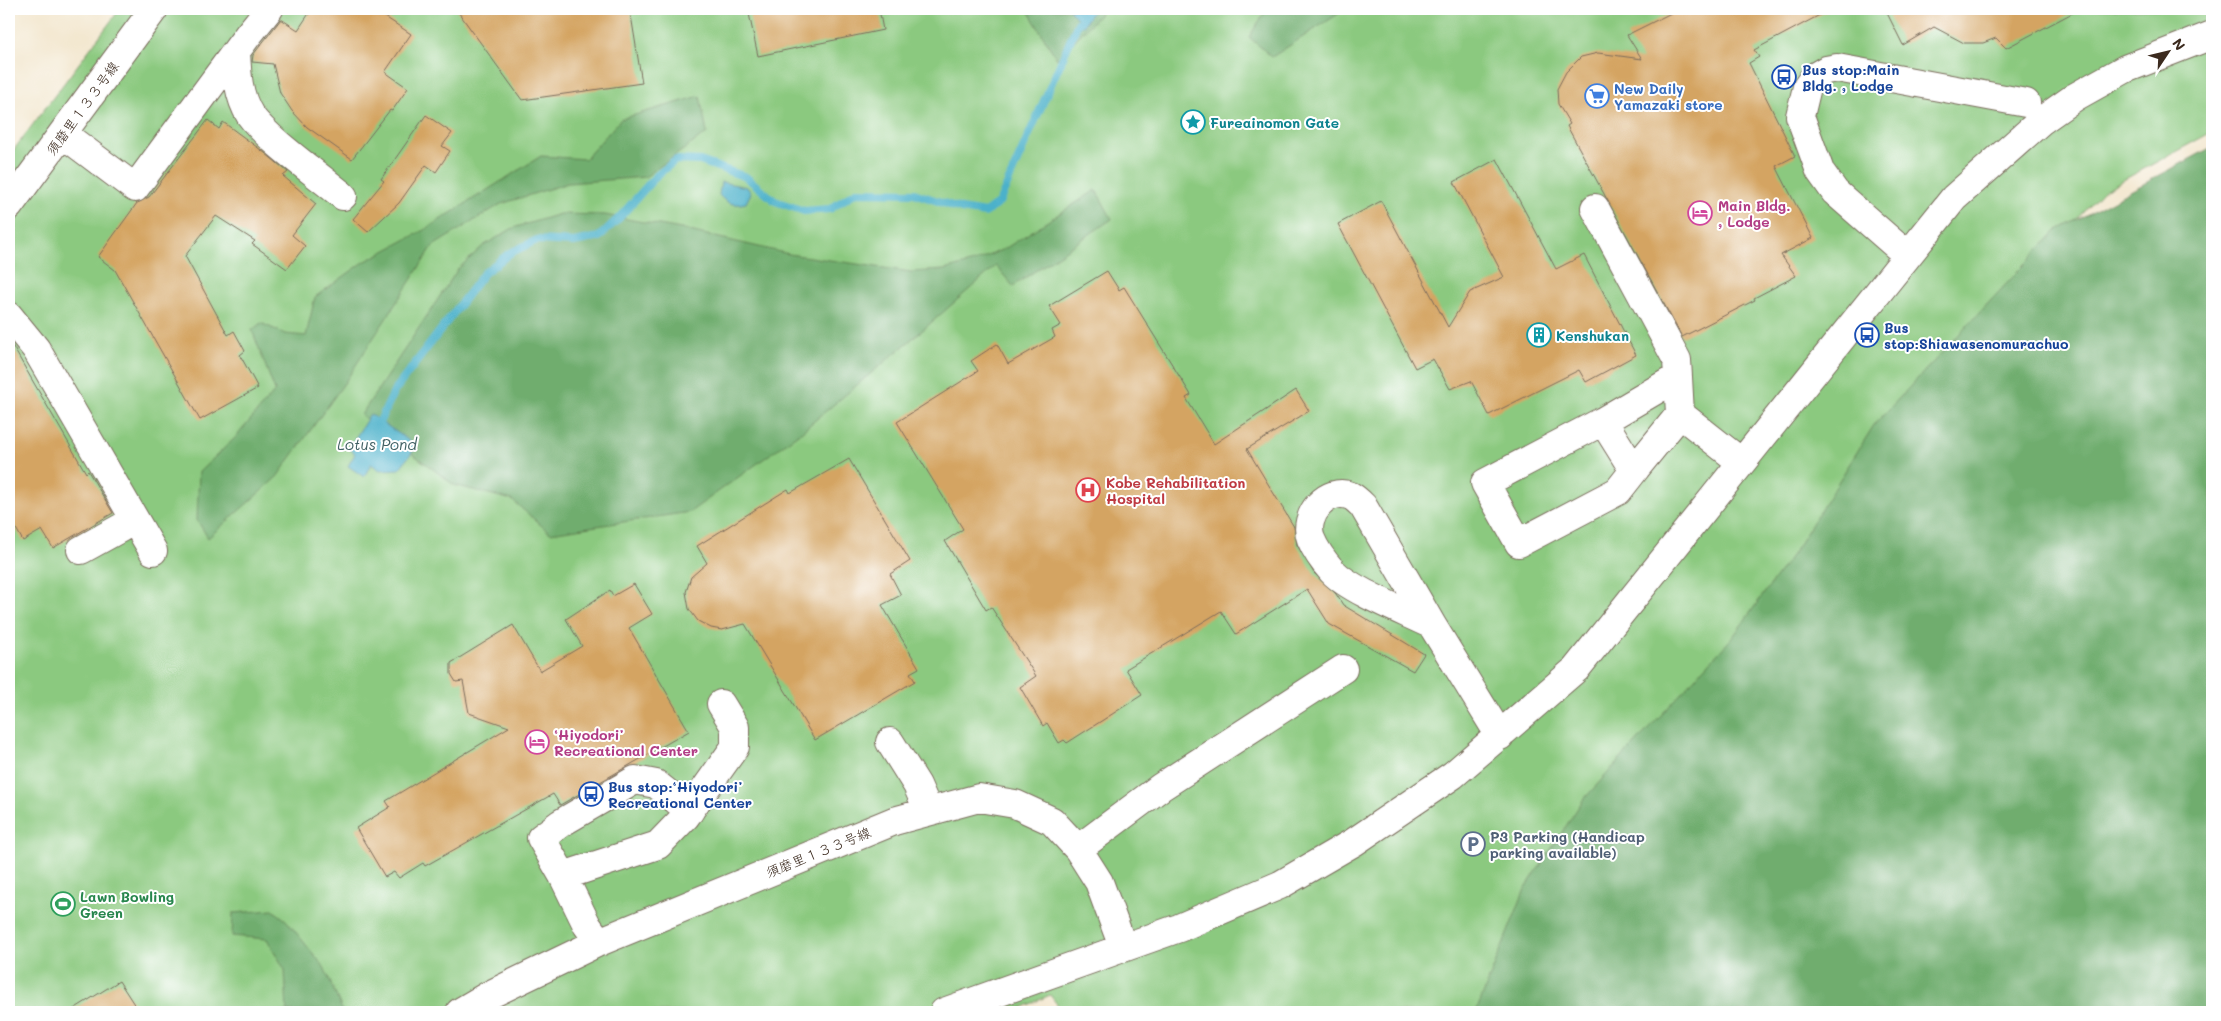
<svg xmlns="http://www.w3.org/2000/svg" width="2221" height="1021" font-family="Mali,'Klee One',sans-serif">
<rect width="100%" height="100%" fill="#fff"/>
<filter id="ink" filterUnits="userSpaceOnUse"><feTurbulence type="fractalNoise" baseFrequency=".02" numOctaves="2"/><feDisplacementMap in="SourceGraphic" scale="10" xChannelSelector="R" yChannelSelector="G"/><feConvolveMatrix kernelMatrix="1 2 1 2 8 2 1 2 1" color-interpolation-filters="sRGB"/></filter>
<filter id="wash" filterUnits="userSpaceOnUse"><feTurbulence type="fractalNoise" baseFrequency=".0096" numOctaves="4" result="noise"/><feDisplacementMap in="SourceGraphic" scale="20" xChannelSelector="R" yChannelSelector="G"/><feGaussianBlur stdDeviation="1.12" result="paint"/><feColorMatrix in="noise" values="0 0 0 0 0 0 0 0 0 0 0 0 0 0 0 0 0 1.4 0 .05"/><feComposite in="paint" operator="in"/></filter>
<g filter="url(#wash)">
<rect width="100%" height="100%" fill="#f3e7cf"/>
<!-- green -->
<path fill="#8bc97f" stroke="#637a4e" d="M120,9H2212V132L2103,191L1971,332L1497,1012H1063L1050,995L1013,1012H9V156Z"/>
<!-- forest -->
<path fill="#70ad6e" stroke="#566c46" d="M1027,9H1098L1100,14L1057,59Z
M1267,9H1346L1272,57L1249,37Z
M700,96L707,133L645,177L568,183L501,204L433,246L345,382L277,477L208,538L197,520L199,472L235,438L275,391L252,330L261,323L285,334L306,336L315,297L364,262L424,230L541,156L585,159L621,119Z
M2212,147V1012H1476L1525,889L1583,800L1732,638L1796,549L1874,425L2056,231Z
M1096,190L1112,219L1013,286L996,266L925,328L801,432L690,512L550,533L512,500L454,485L361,415L458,269L483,246L513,228L560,214L605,215L681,229L789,254L911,272L944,270L974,262L1006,248Z
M273,910L286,920L324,967L343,1012H287L285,970L267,939L232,936L233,913Z"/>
<!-- water -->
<path fill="#4bb1ca" stroke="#436e74" d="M1069,9H1094L1083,26Z
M721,182L747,187L751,193L746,203C734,206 727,204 719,195Z
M370,414L417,446L399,469L380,470L371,464L364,477L348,466L355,454L349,448Z"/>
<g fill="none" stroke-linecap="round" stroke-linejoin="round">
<!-- stream -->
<path stroke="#4bb1ca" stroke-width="8" d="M378,425L395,390L484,273L510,253L537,240L574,242L599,237L619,218L656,176L676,160L700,161L746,177L775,201L804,211L830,209L856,192L914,193L961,209L985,213L999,203L1078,23"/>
</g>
<g id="blocks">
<!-- building -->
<path fill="#d4a462" d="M312,9H373L411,34L385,72L408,88L392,111L390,110L352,159L307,127L292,111L280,93L273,64L252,62L253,55L281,19L298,30Z
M456,9H630L642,83L522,100Z
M748,9H879L883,30L758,56Z
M1679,9H1831L1754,50L1759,57L1749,63L1795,156L1776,166L1813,238L1781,255L1796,276L1754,298L1755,300L1682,337L1567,126L1570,124L1558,104L1557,89L1566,72L1581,57L1598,53L1642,59L1627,35Z
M1885,9H2080L2006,48L1996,38L1983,43H1964L1934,27L1903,45Z
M426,115L452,133L442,146L450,151L436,172L426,165L399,203L368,232L353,219L384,181L381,179Z
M208,120L219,129L223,122L265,153L288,172L283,176L316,204L292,235L305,246L287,269L252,244L255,241L216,216L185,256L228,335L234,331L245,351L240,355L258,388L200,420L115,270L98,257L137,203L149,197Z
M1497,159L1556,269L1584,255L1636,355L1586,382L1579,370L1489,415L1471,381L1450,389L1433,359L1415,368L1338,224L1381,201L1448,327L1470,292L1504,277L1454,182Z
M1107,271L1119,290L1124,287L1191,395L1186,398L1214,444L1296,390L1309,411L1247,449L1294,527L1297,545L1314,573L1336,594L1343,605L1424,654L1413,671L1329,624L1307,589L1236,634L1221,611L1126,669L1142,695L1067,743L1064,740L1059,743L1047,723L1043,726L1020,687L1036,676L991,607L986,610L945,541L963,529L897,422L978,371L971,361L997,344L1008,364L1055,337L1052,330L1061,325L1049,306Z
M9,340L86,473L88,471L113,513L53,548L42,530L23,541L9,516Z
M849,459L910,561L890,574L901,595L882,605L919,668L910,673L915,681L815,740L745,624L722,630L711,628L698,621L689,609L686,592L691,577L707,563L697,546L788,489L790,493Z
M634,584L652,614L629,628L689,731L560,805L553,794L425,866L423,863L399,878L394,872L385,877L356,828L390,807L386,801L509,727L469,713L463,681L456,682L451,674V663L513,625L540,671L582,646L566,619L610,590L613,596Z
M119,981L139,1012H69Z"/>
</g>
</g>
<g filter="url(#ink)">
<use href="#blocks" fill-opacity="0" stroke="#7b6c5c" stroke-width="1"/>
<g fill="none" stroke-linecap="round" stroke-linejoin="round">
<!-- minor casing -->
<g stroke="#7b6c5c" stroke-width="30">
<path id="minor" d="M236,52C237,73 238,96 250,115C269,141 317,174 343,196
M63,134L135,188L248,35L269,9
M9,206L154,9
M1595,208L1677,360L1678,377
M1907,255L1835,192L1820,171L1800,116L1807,87L1814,77L1826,70L1837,68L2026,103
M9,316L36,349L153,551
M1680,414L1678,377L1603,421L1628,461L1636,468L1680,414L1741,462
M1603,421L1485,483L1519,543L1618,491L1636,468
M81,550L135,520
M1432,625C1406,612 1351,591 1332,571C1325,563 1315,549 1311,539C1302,516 1327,486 1351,496C1355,498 1360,503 1363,506L1432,625L1500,736
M890,742L917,785L928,810
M1078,849L1161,787L1343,669
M563,876L541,838L561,823L635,780L656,784L690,811
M599,942L587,925L563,876L658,845L686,816L735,747V727L721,704
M460,1012L489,995L599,942L894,821L979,798L1015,804L1052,821L1078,849L1099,882L1123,947
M944,1012L1179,928L1280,885L1354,842L1453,775L1576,669L1954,198L2041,121L2075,97L2125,69L2212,35"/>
</g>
<!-- minor -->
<use href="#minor" stroke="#fff" stroke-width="28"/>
</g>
</g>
<!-- icons -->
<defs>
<g id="bus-ring" transform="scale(1.25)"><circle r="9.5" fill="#fff" stroke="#1a4fb4" stroke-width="1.5"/><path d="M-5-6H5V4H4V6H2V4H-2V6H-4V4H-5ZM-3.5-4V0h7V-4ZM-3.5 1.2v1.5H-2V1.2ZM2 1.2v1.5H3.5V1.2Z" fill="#1a4fb4"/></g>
<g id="supermarket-ring" transform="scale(1.25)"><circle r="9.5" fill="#fff" stroke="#3f7fe0" stroke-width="1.5"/><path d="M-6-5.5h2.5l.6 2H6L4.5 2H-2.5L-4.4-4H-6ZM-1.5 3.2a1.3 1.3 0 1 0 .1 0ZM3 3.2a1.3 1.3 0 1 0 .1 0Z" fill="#3f7fe0"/></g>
<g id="sight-ring" transform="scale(1.25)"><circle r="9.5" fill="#fff" stroke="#0f9aa8" stroke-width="1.5"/><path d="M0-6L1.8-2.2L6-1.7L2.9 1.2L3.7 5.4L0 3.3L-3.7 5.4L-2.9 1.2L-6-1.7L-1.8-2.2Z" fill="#0f9aa8"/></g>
<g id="hotel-ring" transform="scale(1.25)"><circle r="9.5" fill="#fff" stroke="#d1479c" stroke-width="1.5"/><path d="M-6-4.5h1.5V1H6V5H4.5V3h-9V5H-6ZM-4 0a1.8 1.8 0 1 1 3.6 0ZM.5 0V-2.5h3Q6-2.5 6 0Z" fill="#d1479c"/></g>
<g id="building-ring" transform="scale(1.25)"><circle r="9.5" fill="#fff" stroke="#0f9aa8" stroke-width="1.5"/><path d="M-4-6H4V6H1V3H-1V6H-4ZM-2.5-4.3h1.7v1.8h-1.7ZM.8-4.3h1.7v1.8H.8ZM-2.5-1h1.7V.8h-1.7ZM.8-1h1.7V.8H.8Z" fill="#0f9aa8"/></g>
<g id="hospital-ring" transform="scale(1.25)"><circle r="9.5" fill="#fff" stroke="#e0444e" stroke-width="1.5"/><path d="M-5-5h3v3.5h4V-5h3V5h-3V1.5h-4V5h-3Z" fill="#e0444e"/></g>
<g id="parking-ring" transform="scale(1.25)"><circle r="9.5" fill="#fff" stroke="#5c6f8a" stroke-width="1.5"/><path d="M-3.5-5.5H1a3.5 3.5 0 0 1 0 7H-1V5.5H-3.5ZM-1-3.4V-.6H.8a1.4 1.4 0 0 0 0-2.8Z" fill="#5c6f8a"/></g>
<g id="stadium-ring" transform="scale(1.25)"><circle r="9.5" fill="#fff" stroke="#2e9e5b" stroke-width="1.5"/><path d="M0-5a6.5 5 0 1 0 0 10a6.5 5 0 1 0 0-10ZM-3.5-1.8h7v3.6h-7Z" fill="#2e9e5b"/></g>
</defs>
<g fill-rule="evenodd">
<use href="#bus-ring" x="1784" y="77"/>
<use href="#supermarket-ring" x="1597" y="96"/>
<use href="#sight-ring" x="1193" y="122"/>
<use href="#hotel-ring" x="1700" y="213"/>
<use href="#building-ring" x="1539" y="335"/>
<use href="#bus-ring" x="1867" y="335"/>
<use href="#hospital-ring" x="1088" y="490"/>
<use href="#hotel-ring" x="537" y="742"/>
<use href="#bus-ring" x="591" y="794"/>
<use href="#parking-ring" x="1473" y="844"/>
<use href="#stadium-ring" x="63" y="904"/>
</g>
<g text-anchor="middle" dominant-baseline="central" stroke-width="4" stroke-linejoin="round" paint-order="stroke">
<!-- transit labels -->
<g font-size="14" font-weight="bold" fill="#164399" stroke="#fff" text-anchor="start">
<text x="1802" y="69">Bus stop:Main<tspan x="1802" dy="16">Bldg. , Lodge</tspan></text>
<text x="1884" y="327">Bus<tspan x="1884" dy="16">stop:Shiawasenomurachuo</tspan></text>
<text x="608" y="786">Bus stop:‘Hiyodori’<tspan x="608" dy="16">Recreational Center</tspan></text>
</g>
<!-- shop labels -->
<g font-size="14" font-weight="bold" fill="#366cbe" stroke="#fff" text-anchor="start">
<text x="1614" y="88">New Daily<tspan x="1614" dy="16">Yamazaki store</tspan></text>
</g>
<!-- street labels -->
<g font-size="14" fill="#3b2a1e" stroke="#fff">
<text transform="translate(82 108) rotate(-54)">須磨里１３３号線</text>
<text transform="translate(818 852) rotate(-22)">須磨里１３３号線</text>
</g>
<!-- culture labels -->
<g font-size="14" font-weight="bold" fill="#0d838f" stroke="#fff" text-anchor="start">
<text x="1210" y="122">Fureainomon Gate</text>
<text x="1556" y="335">Kenshukan</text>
</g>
<!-- hotel labels -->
<g font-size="14" font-weight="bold" fill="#b23c85" stroke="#fff" text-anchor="start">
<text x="1718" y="205">Main Bldg.<tspan x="1718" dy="16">, Lodge</tspan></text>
<text x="554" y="734">‘Hiyodori’<tspan x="554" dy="16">Recreational Center</tspan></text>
</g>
<!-- health labels -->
<g font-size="14" font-weight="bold" fill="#be3a42" stroke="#fff" text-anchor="start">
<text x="1106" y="482">Kobe Rehabilitation<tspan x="1106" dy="16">Hospital</tspan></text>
</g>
<!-- service labels -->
<g font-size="14" font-weight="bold" fill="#4e5e75" stroke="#fff" text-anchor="start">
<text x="1490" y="836">P3 Parking (Handicap<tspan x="1490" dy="16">parking available)</tspan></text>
</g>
<!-- leisure labels -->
<g font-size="14" font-weight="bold" fill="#27864d" stroke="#fff" text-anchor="start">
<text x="80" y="896">Lawn Bowling<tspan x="80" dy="16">Green</tspan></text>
</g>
<!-- water labels -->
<g font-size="15" font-style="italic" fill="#416063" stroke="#fff">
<text x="377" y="444">Lotus Pond</text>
</g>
</g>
<!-- margin -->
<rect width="2221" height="1021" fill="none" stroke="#fff" stroke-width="30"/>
<!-- north arrow -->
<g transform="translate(2168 52) rotate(55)" stroke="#ffffff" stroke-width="4" paint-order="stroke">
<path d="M0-4L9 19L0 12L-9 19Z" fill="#3b2a1e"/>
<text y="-8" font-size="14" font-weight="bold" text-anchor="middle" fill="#3b2a1e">N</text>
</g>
</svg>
